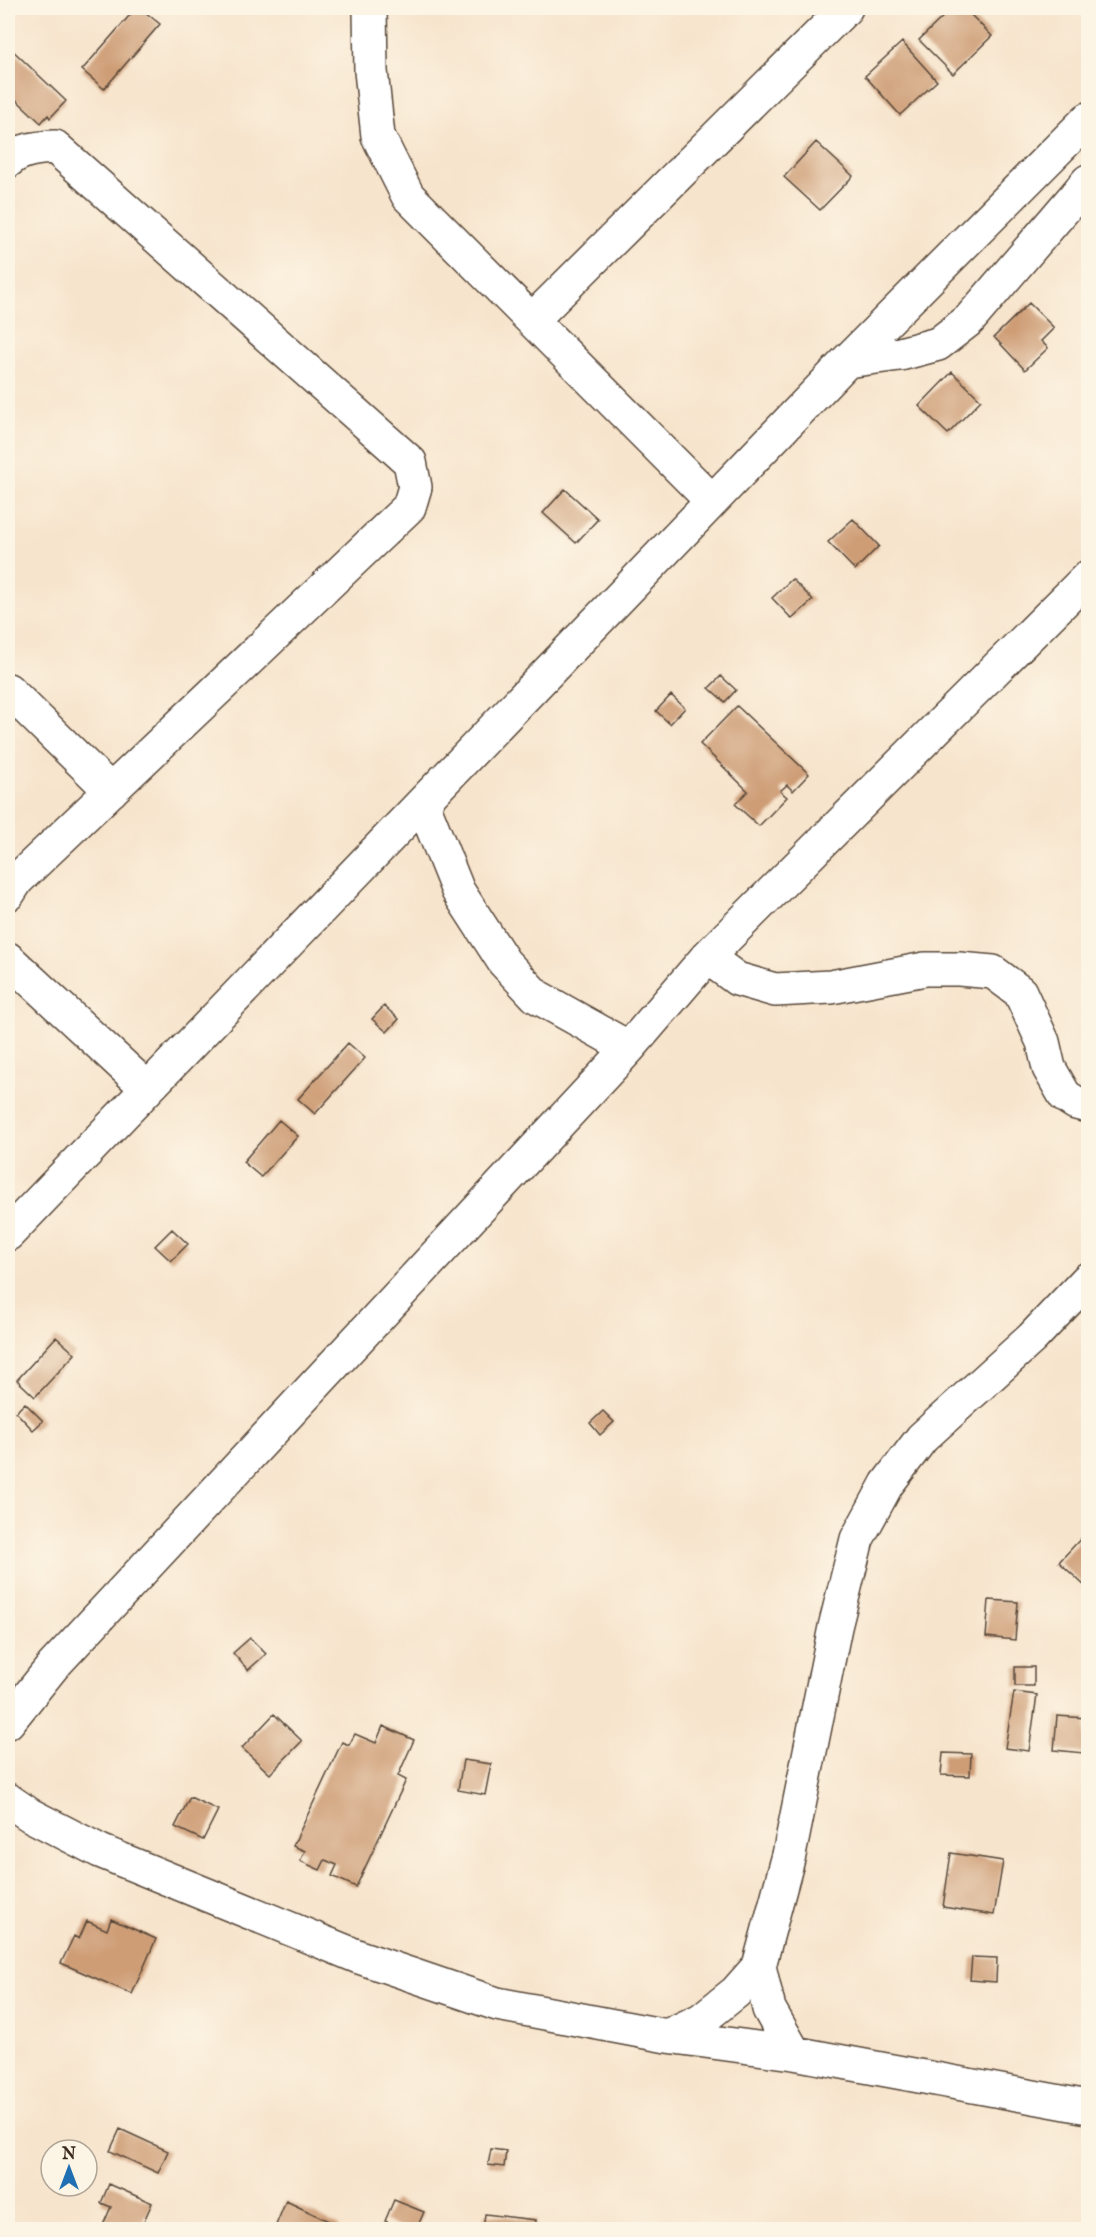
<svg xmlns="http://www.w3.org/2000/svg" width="1096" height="2237" font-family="'IM FELL English',serif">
<rect width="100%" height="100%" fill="#fcf5e5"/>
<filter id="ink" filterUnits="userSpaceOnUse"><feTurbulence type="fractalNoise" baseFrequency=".0167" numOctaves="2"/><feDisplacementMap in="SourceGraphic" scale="12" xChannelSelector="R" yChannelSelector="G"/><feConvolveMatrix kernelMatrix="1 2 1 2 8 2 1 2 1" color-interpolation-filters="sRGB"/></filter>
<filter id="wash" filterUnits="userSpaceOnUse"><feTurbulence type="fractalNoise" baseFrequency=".008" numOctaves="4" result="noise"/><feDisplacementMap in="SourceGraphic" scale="24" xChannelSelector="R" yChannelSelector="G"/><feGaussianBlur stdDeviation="1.35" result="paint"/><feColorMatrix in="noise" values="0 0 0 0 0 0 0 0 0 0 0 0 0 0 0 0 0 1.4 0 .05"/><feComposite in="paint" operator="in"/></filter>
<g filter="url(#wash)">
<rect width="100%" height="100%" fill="#f7e4cc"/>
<g id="blocks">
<!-- building -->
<path fill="#ce9d76" d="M136,8H140L160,24L104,89L82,70Z
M952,8H964L992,36L953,74L919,40Z
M902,42L937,81L900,115L865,76Z
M8,46L66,101L50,118L48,115L41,123L8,92Z
M816,142L853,176L820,210L784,177Z
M1029,303L1054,328L1041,341L1048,348L1025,370L994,337Z
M952,372L981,400L948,434L919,406Z
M565,489L598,519L576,543L543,513Z
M853,519L879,546L855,570L828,542Z
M792,579L813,600L792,619L772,598Z
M721,676L736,690L725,702L709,688Z
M671,695L685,708L670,724L656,711Z
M737,706L809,774L793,791L787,785L780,791L787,797L759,826L735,804L748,791L700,744Z
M384,1006L399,1019L387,1032L372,1019Z
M348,1043L365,1058L315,1114L298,1099Z
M279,1120L298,1136L261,1177L243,1162Z
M172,1229L188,1244L171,1261L155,1246Z
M56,1337L75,1354L35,1397L17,1380Z
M25,1403L43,1421L33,1430L16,1412Z
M603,1411L614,1422L600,1435L590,1423Z
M1086,1533L1088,1535V1587L1087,1588L1059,1562Z
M989,1600L1018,1602L1015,1640L986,1637Z
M250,1638L266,1654L248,1670L233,1653Z
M1015,1667H1034V1686H1015Z
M1014,1692L1037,1695L1029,1751L1005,1748Z
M274,1714L302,1741L270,1774L242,1748Z
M1057,1716L1086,1718L1084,1753L1054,1750Z
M383,1726L414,1740L398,1776L406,1780L356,1887L332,1876L337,1865L325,1860L320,1870L300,1861L305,1851L293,1846L342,1742L349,1745L355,1734L376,1743Z
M943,1753L971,1754L970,1776L941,1775Z
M463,1760L491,1764L485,1795L458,1790Z
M190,1797L218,1810L203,1840L175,1827Z
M951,1853L1003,1861L994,1915L943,1907Z
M111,1919L156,1939L132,1994L61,1963L74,1936L79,1939L87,1921L107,1930Z
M972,1957L997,1958L996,1982L970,1980Z
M8,2081L13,2084L8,2096Z
M120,2129L168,2151L158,2173L110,2151Z
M491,2149L506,2151L504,2167L488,2165Z
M109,2184L152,2203L140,2230H114L103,2225L111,2207L101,2203Z
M394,2200L424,2212L416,2230H405L385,2221Z
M286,2201L339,2226L338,2230H287L276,2225Z
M485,2214L536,2220L535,2230H483Z"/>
</g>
</g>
<g filter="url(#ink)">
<use href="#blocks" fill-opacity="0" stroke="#574638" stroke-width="1.5"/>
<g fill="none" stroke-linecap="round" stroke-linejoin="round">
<!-- minor casing -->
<g stroke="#574638" stroke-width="36">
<path id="minor" d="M370,8L371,71L378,136L408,196L712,501
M8,161C21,149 38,148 55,147L410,462L415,487L409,507L17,880L8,894
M533,319L846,8
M847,361L900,354L938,344L969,320L1088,181
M8,690L111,791
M423,804L458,891L504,962L536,996L629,1048
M707,957L737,979L775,990L831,987L925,969H959L993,972L1020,992L1043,1042L1049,1068L1065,1096L1076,1103L1088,1106
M8,959L147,1088
M8,1234L847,361L1088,119
M8,1722L53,1666L629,1048L707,957L1088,577
M8,1800L30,1815L100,1851L359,1957L497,2004L667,2036L794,2053L1088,2107
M667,2036L701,2020L736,1992L759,1966
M794,2053L769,2009L759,1966L789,1855L835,1627L857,1539L887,1484L922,1438L1032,1338L1088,1279"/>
</g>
<!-- minor -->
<use href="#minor" stroke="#fff" stroke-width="33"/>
</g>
</g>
<!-- margin -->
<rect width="1096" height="2237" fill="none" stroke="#fcf5e5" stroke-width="30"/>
<!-- north arrow -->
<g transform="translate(69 2168)"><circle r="28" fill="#fcf5e5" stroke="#afa495" stroke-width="1.5"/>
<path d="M0-4.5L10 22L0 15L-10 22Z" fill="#1f6fb2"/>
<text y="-9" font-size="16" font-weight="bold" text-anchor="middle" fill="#3b2a1e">N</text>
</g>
</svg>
